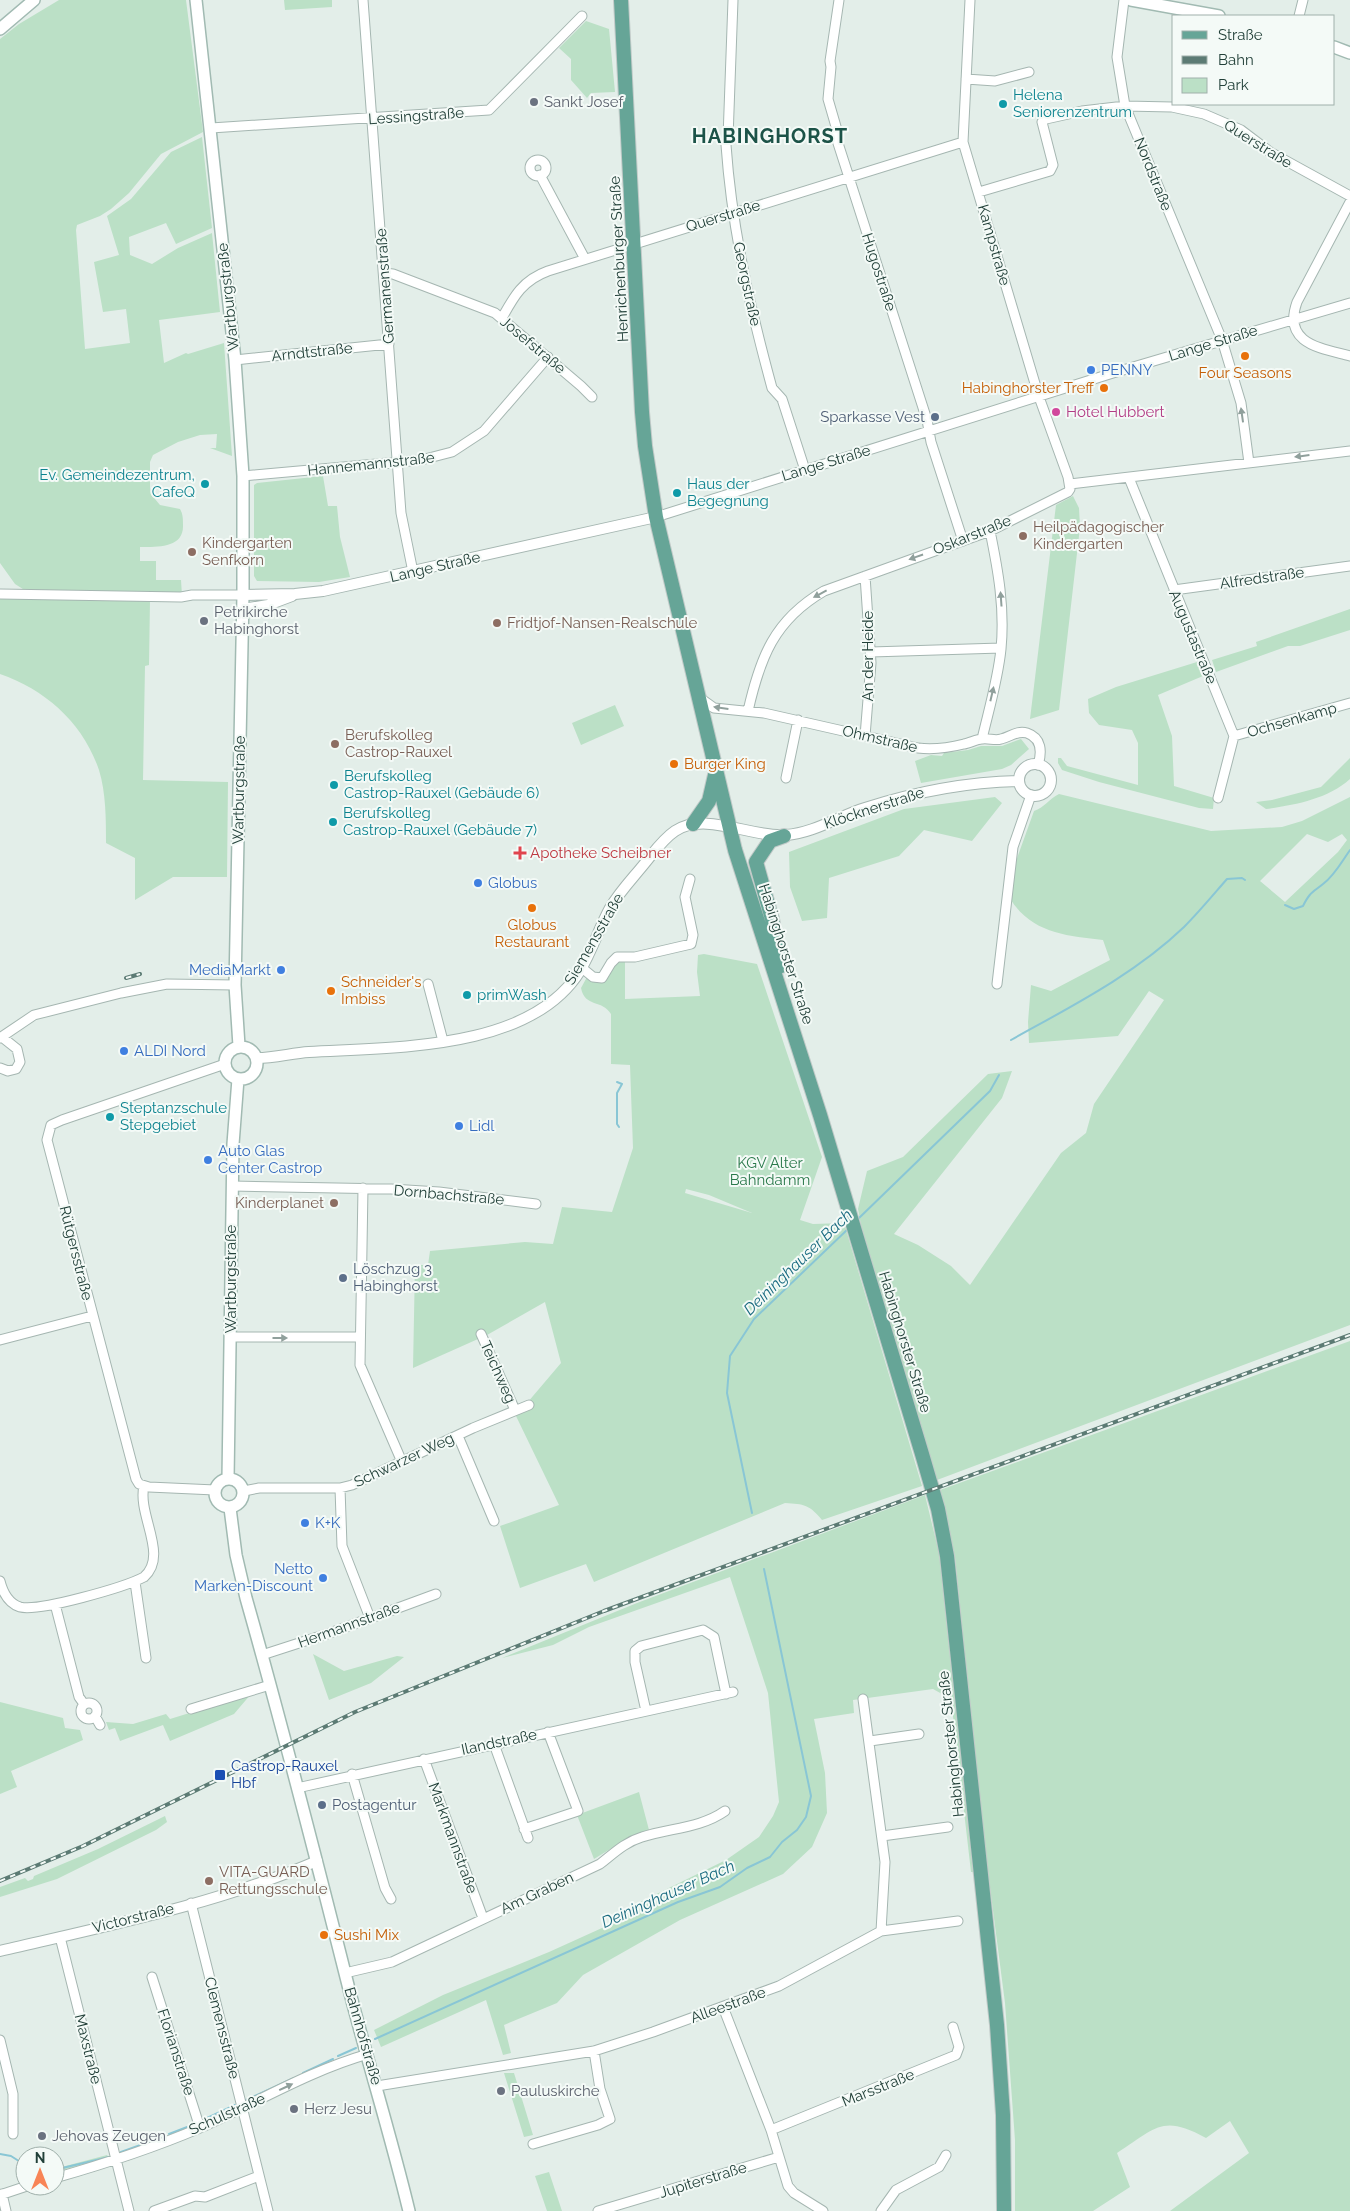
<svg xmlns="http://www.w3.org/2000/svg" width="1350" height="2211" font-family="Raleway,sans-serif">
<rect width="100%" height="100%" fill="#e3eee9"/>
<!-- green -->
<path fill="#bbe0c6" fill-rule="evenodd" d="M59,0H186L203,132L161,154L129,193L111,209L100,216L77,225L76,230L85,349L130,343L126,309L103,312L94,262L119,255L107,216L131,199L171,152L202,137L212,228L176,244L166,223L129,237L130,255L152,264L178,248L212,233L220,312L159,320L164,363L186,353L188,354L224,343L232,456L210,448H216L217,434L200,435L178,442L153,455L150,462V488L155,499L160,505L180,509C183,514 183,519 183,525C184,548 158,547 140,547V561H156V580H181L182,596L26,591L15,584L0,563V39L19,24Z
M284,0H332V7L285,10Z
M586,21L609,29L615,92L591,93L587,98L571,80V59L559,48Z
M323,476L328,506H337L340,537L350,577L319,582L257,581L254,576V485L257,483Z
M1073,496L1079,508L1080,527L1059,710L1030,719L1056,505Z
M0,597L150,600L149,665L145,666L143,780L228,782L227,877H173L135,900V858L106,843C106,819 106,793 99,770C83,723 46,690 0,674Z
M1350,609V630L1300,646H1288L1216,672L1212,660L1257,646L1256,642Z
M1197,662L1203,676L1158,695L1172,736L1174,786L1214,798L1213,809L1199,808L1099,782L1062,770L1058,763V758H1061L1067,766L1138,785V743L1132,730L1099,725L1089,713L1088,699L1116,687Z
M615,705L624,726L581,745L572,723Z
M1021,739L1029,749L1011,765L1002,769L921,783L915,761L931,755L942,756L944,753L968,750L981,746H1002Z
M1350,758V779C1328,799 1295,805 1266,809L1256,802L1272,800L1321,787Z
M1059,794L1211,831L1282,827L1302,821L1350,797V1325L937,1480L861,1225L858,1209L867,1171L903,1157L988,1074L1012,1071L1002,1098L894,1234L918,1245L951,1266L970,1285L1061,1153L1086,1133L1094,1104L1164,1000L1149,991L1118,1036L1029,1043L1028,1022L1031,985L1051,991L1110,960L1103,940C1067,936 1032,933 1011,900L1016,861L1034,811C1044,808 1049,799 1059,794ZM1307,834L1328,842L1342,834L1347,840L1338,852L1285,902L1260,881Z
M995,797L1002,803L972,841L924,830L899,856L829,878L827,918L802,921L790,887L789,852L904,809Z
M704,954L757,964L822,1157L800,1220L813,1224L844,1223L922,1486L822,1520C810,1505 804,1504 785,1503L594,1582L586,1564L520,1588L500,1526L559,1505L516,1416L561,1363L545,1302L487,1335L413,1368L415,1265H428L430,1251L525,1242L553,1244L562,1207L612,1212L633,1148L630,1065L611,1064V1014C602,999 585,1008 581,988L587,977L596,982H603L615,964L625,959V999L700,996L697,972L698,955ZM686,1189L709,1195L752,1213L685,1193Z
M1350,1341V2211H1170L1249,2153L1230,2121L1206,2138C1162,2114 1156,2128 1117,2153L1130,2187L1093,2211H1015V2140L1005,2003L984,1841L955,1557L940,1490Z
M925,1495L939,1553L973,1872H971L951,1699L933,1689L853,1700L854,1713L814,1719L825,1773L827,1813L812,1847L783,1874L680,1920L583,1975L557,2003L504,2025L511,2053L503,2055L486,2000L381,2047L374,2030L443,1995L549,1952L613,1923L626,1909L726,1860L759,1837L773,1816L779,1802L768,1693L730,1577L589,1627L553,1645L502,1658L637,1603Z
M313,1654L344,1671L397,1656L404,1657L371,1683L329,1700Z
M251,1694L234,1714L170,1741L163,1725L120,1741L115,1728L109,1730L106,1722L133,1724L166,1714L170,1719Z
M0,1702L63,1718L65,1728L80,1730L83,1740L11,1771L17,1787L0,1794Z
M639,1792L649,1830L620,1843L594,1859L577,1815Z
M165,1816L167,1822L156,1830L57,1879L0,1897V1887L25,1878L28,1881L33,1879L34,1876L98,1849Z
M504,2073H514L533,2135L524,2137Z
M107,2155L109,2158L103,2160L58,2171V2168Z
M549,2172L562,2211H547L535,2176Z"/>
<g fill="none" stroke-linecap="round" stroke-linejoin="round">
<!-- stream -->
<path stroke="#89c6d5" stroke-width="2" d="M1285,905L1294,909L1303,906C1310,892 1312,893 1323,884C1335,875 1342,861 1350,850
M1011,1040C1070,1007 1134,975 1184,927C1199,912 1213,895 1227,879L1242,878L1245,880
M617,1082L622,1084L617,1093V1124L619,1127
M858,1219L990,1091L999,1075
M752,1513L727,1393L730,1356L754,1319L849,1228
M375,2039L678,1902L720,1887L747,1868L770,1857L782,1842L797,1830L806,1817L811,1796L764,1569
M338,2056L356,2048
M303,2073L333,2059
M246,2100L294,2078
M205,2119L235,2105
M169,2134L195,2124
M121,2152L160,2138
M0,2154L11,2156L25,2165
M58,2169L109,2157"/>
<!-- minor casing -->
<g stroke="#a5b6b1" stroke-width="11">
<path id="minor" d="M363,0L401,513L413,572
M733,0L728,138L726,145C732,230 750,307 772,388L782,399L805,470
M839,0L830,61L831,67L828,99L837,130L836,137L927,420L931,442L963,541
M1124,0L1117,57L1125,106L1222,340L1241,403L1249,463
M1299,16L1303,0
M966,79L995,81L1029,72
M211,128L489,110L582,16
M530 168a8 8 0 1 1 16 0a8 8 0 1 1-16 0Z
M540,175L585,259
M979,192L1050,171L1053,165L1042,122L1046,119L1082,111L1125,106L1172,107L1204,114L1241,130L1270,152L1350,196
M1350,202L1297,302C1282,344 1321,348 1350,356
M384,273L393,274L495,313L581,386L592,397
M502,318C514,296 523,280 548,271L963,142
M235,360L389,344
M243,476L421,460L452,452L484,431L548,357
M1129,478L1234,736L1218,798
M1070,484L1350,451
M656,517L1113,373L1350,303
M865,576L871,663L865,736
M1174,590L1350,566
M0,594L181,597L192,595H243
M871,652L1001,648
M700,698L714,708L764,713L918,748C934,750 948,748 964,744C970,743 977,739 982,739C989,738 995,741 1001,739C1010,737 1017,730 1027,733C1042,738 1042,752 1038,765
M748,711C760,658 774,620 824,591L990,531L1068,492L1070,489L1068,477L1039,397L963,142L970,0
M1234,736L1350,703
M982,739C989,709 998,679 1001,649C1005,608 998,570 990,531
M786,778L798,720
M582,968L593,977L602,978L611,963L617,957H635L691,944L693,935L685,897L690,879
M428,984L443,1041
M997,984L1013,847L1031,795
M0,1038L34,1015L121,993L167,984L235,985
M0,1068L8,1071L16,1069L20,1062L17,1049L2,1037
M232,1186L391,1189L439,1192L536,1204
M363,1188L360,1365L402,1462
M481,1334L515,1410
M231,1337H360
M0,1340L92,1316
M458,1436L494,1521
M340,1488L342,1546L370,1618
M215,1490L149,1487L139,1484L136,1479L47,1140L51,1125L62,1120L225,1064
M244,1491L259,1488H340L352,1485L473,1428L529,1405
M0,1581C3,1593 8,1603 20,1607C39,1612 125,1587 144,1577C169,1555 137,1515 144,1486
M135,1582L146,1658
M55,1604L79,1697L84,1704
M262,1655L330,1633L436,1594
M81 1711a8 8 0 1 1 16 0a8 8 0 1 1-16 0Z
M191,1709L270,1685
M646,1711L635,1662V1651L641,1646L703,1630L714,1637L726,1694
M95,1716L100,1725
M870,1741L919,1734
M494,1744L528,1838
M424,1759L483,1918
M352,1774L385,1888L391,1899
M297,1788L733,1692
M524,1829L578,1811L548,1732
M882,1836L948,1827
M191,1903L268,2211
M881,1931L958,1921
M60,1937L129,2211
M345,1973L392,1962L600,1864C613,1854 625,1842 642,1837C670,1828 701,1828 725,1811
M152,1977L200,2128
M723,2007L771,2130L788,2186L794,2193L823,2211
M0,2040L13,2094V2134
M377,2086L594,2051L653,2032L779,1986L881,1931L885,1862L863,1699
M771,2130L956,2055L959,2047L953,2027
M533,2144L598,2125L610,2119L600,2089L594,2051
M55,2178C104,2164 153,2148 200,2128C256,2103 309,2071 368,2054
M2,2194L6,2211
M0,2195L27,2186
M154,2211L195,2196L205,2197L259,2176
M598,2211L779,2157
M881,2211L896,2190L939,2167L946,2155"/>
</g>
<!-- tertiary casing -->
<g stroke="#a5b6b1" stroke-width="12">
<path id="tertiary" d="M243,595L295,594L323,591L656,517
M243,609L268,605L292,596
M1019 780a16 16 0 1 1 32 0a16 16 0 1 1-32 0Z
M257,1058C275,1058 292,1053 309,1052C393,1047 530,1051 580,971C592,951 599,928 610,908C620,891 633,878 645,863C654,852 663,839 675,831C705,811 752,838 786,835C814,833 839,816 865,808C915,792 966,782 1019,781
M0,1951C106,1926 217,1904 317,1861"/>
</g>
<!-- secondary casing -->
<g stroke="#a1bab2" stroke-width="14">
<path id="secondary" d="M196,0L235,360L243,476V595L235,985L239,1046
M1131,0L1219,16
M0,29L34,0
M1334,47L1350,53
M225 1063a16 16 0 1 1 32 0a16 16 0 1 1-32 0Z
M215 1493a14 14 0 1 1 28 0a14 14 0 1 1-28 0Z
M228,1479L233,1144L238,1079
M230,1508L236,1555L246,1598C283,1728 316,1858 349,1989C368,2063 391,2136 409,2211"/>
</g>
<!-- primary casing -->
<g stroke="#c1cac8" stroke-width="16">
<path id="primary" d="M621,0L642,412L645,446L656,517L735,850L820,1115L922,1454L938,1509L947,1556L997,2025L1003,2115L1004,2211
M693,824L709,801L715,775
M781,966L772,919L756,862L770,841L784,836"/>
</g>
<!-- minor -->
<use href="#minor" stroke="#fff" stroke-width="9"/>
<!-- tertiary -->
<use href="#tertiary" stroke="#fff" stroke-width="10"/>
<!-- secondary -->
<use href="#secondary" stroke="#fff" stroke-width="11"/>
<!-- primary -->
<use href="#primary" stroke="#66a597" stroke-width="14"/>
<!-- rail casing -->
<g stroke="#5c7b74" stroke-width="4">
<path id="rail" d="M126,978L140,974
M0,1881L83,1846L355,1712L604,1611L1350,1335"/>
</g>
<!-- rail -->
<use href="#rail" stroke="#f4faf7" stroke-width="2" stroke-dasharray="5.5" stroke-linecap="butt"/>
</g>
<!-- one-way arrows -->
<defs><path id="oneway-solid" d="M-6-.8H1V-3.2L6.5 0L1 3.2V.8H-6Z" transform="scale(1.25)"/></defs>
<g fill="#90a09c">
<use href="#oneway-solid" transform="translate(1242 415) rotate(-98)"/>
<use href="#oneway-solid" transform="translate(1302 456) rotate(173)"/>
<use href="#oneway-solid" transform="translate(916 557) rotate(161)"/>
<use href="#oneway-solid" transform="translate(820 594) rotate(152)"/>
<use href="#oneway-solid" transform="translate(1001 599) rotate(-94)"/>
<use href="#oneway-solid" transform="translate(992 694) rotate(-77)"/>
<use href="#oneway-solid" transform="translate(721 708) rotate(-172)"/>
<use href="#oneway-solid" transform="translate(280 1338)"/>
<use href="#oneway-solid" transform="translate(286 2087) rotate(-25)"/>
</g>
<!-- markers -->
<g fill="#6b7280" stroke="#f4faf7" stroke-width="2">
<circle cx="534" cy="102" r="5"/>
<circle cx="204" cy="621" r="5"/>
<circle cx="501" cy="2091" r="5"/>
<circle cx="294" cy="2109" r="5"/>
<circle cx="42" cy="2136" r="5"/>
</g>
<g fill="#0f9aa8" stroke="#f4faf7" stroke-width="2">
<circle cx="1003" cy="104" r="5"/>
<circle cx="205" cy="484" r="5"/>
<circle cx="677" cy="493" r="5"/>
<circle cx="334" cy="785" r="5"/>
<circle cx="333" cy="822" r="5"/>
<circle cx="467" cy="995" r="5"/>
<circle cx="110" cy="1117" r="5"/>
</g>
<g fill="#e8710a" stroke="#f4faf7" stroke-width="2">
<circle cx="1245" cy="356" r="5"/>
<circle cx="1104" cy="388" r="5"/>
<circle cx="674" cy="764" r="5"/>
<circle cx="532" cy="908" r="5"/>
<circle cx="331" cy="991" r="5"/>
<circle cx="324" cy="1935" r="5"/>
</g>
<g fill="#3f7fe0" stroke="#f4faf7" stroke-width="2">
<circle cx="1091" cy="370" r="5"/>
<circle cx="478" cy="883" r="5"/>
<circle cx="281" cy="970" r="5"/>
<circle cx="124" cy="1051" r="5"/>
<circle cx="459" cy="1126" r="5"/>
<circle cx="208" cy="1160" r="5"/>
<circle cx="305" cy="1523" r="5"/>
<circle cx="323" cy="1578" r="5"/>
</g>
<circle fill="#d1479c" stroke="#f4faf7" stroke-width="2" cx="1056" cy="412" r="5"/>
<g fill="#5c6f8a" stroke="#f4faf7" stroke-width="2">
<circle cx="935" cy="417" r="5"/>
<circle cx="343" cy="1278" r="5"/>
<circle cx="322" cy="1805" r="5"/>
</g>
<g fill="#8d6e63" stroke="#f4faf7" stroke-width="2">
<circle cx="1023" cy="536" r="5"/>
<circle cx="192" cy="552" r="5"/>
<circle cx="497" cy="623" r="5"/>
<circle cx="335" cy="744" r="5"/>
<circle cx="334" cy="1203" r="5"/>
<circle cx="209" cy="1881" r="5"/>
</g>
<path fill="#e0444e" stroke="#f4faf7" stroke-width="2" d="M517.5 845.5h5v5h5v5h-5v5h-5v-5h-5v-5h5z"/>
<rect fill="#1a4fb4" stroke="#f4faf7" stroke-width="2" x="214" y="1769" width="12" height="12" rx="2.5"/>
<g text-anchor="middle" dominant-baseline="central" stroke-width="4" stroke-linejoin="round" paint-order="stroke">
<!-- culture labels -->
<g font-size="15" fill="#0d838f" stroke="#f4faf7" text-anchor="start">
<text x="1013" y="95">Helena<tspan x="1013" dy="17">Seniorenzentrum</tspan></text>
<text x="195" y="475" text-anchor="end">Ev. Gemeindezentrum,<tspan x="195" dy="17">CafeQ</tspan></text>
<text x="687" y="484">Haus der<tspan x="687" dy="17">Begegnung</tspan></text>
<text x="344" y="776">Berufskolleg<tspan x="344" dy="17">Castrop-Rauxel (Gebäude 6)</tspan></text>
<text x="343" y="813">Berufskolleg<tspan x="343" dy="17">Castrop-Rauxel (Gebäude 7)</tspan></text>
<text x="477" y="995">primWash</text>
<text x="120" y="1108">Steptanzschule<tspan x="120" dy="17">Stepgebiet</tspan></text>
</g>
<!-- worship labels -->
<g font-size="15" fill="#5b616d" stroke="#f4faf7" text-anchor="start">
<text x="544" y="102">Sankt Josef</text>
<text x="214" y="612">Petrikirche<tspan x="214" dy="17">Habinghorst</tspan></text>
<text x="511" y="2091">Pauluskirche</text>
<text x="304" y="2109">Herz Jesu</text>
<text x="52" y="2136">Jehovas Zeugen</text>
</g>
<!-- street labels -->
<g font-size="15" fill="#224039" stroke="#f4faf7">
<text transform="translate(416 116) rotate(-4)">Lessingstraße</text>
<text transform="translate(1258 144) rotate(32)">Querstraße</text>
<text transform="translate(1153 174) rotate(68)">Nordstraße</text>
<text transform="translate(723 216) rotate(-17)">Querstraße</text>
<text transform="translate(994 245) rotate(74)">Kampstraße</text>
<text transform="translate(619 259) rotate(-93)">Henrichenburger Straße</text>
<text transform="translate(879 272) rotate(72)">Hugostraße</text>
<text transform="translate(747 284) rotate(78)">Georgstraße</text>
<text transform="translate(385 286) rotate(-94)">Germanenstraße</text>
<text transform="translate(228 297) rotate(-96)">Wartburgstraße</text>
<text transform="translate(1213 343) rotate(-17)">Lange Straße</text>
<text transform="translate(533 345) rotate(40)">Josefstraße</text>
<text transform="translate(312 352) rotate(-6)">Arndtstraße</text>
<text transform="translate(826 463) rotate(-17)">Lange Straße</text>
<text transform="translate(371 464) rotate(-6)">Hannemannstraße</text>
<text transform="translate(972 535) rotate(-22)">Oskarstraße</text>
<text transform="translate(435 567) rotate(-13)">Lange Straße</text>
<text transform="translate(1262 578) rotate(-8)">Alfredstraße</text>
<text transform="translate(1193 637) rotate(67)">Augustastraße</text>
<text transform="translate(868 656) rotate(-90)">An der Heide</text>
<text transform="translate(1292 720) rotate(-16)">Ochsenkamp</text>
<text transform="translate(880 739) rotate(13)">Ohmstraße</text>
<text transform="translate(239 790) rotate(-89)">Wartburgstraße</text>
<text transform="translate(874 808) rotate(-18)">Klöcknerstraße</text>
<text transform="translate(594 939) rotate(-60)">Siemensstraße</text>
<text transform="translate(786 954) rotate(72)">Habinghorster Straße</text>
<text transform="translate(449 1195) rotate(5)">Dornbachstraße</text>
<text transform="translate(76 1253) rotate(76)">Rütgersstraße</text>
<text transform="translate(231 1279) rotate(-90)">Wartburgstraße</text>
<text transform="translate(905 1342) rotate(73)">Habinghorster Straße</text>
<text transform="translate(498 1372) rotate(66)">Teichweg</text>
<text transform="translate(404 1460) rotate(-25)">Schwarzer Weg</text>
<text transform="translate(349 1625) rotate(-20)">Hermannstraße</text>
<text transform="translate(499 1742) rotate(-12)">Ilandstraße</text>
<text transform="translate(951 1744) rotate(-96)">Habinghorster Straße</text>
<text transform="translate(453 1838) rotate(70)">Markmannstraße</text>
<text transform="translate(537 1893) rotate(-25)">Am Graben</text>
<text transform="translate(133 1918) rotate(-14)">Victorstraße</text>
<text transform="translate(728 2005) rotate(-20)">Alleestraße</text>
<text transform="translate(222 2028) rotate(76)">Clemensstraße</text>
<text transform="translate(363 2036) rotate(74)">Bahnhofstraße</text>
<text transform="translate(88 2049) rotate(76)">Maxstraße</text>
<text transform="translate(176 2052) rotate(72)">Florianstraße</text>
<text transform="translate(878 2088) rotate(-22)">Marsstraße</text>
<text transform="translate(227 2114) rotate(-24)">Schulstraße</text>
<text transform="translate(703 2180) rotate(-17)">Jupiterstraße</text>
</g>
<!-- shop labels -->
<g font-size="15" fill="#366cbe" stroke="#f4faf7" text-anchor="start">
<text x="1101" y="370">PENNY</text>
<text x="488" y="883">Globus</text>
<text x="271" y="970" text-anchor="end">MediaMarkt</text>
<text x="134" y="1051">ALDI Nord</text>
<text x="469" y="1126">Lidl</text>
<text x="218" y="1151">Auto Glas<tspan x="218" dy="17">Center Castrop</tspan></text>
<text x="315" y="1523">K+K</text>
<text x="313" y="1569" text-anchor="end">Netto<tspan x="313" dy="17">Marken-Discount</tspan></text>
</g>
<!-- food labels -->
<g font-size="15" fill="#c56008" stroke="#f4faf7" text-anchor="start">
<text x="1245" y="373" text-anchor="middle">Four Seasons</text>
<text x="1094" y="388" text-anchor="end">Habinghorster Treff</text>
<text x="684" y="764">Burger King</text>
<text x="532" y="925" text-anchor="middle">Globus<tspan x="532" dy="17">Restaurant</tspan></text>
<text x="341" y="982">Schneider's<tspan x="341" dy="17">Imbiss</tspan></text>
<text x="334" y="1935">Sushi Mix</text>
</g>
<!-- hotel labels -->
<g font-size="15" fill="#b23c85" stroke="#f4faf7" text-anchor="start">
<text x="1066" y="412">Hotel Hubbert</text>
</g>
<!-- service labels -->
<g font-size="15" fill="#4e5e75" stroke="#f4faf7" text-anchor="start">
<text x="925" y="417" text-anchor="end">Sparkasse Vest</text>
<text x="353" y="1269">Löschzug 3<tspan x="353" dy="17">Habinghorst</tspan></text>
<text x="332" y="1805">Postagentur</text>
</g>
<!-- education labels -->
<g font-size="15" fill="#785e54" stroke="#f4faf7" text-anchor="start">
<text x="1033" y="527">Heilpädagogischer<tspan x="1033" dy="17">Kindergarten</tspan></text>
<text x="202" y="543">Kindergarten<tspan x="202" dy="17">Senfkorn</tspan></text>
<text x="507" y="623">Fridtjof-Nansen-Realschule</text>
<text x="345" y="735">Berufskolleg<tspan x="345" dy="17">Castrop-Rauxel</tspan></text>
<text x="324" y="1203" text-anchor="end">Kinderplanet</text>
<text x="219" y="1872">VITA-GUARD<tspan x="219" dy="17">Rettungsschule</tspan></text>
</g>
<!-- health labels -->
<g font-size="15" fill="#be3a42" stroke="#f4faf7" text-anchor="start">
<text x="530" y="853">Apotheke Scheibner</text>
</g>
<!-- park labels -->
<g font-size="15" fill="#2a794b" stroke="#f4faf7">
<text x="770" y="1163">KGV Alter<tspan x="770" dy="17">Bahndamm</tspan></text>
</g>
<!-- transit labels -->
<g font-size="15" fill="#164399" stroke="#f4faf7" text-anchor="start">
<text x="231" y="1766">Castrop-Rauxel<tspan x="231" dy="17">Hbf</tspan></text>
</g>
<!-- water labels -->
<g font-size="16" font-style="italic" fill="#186a7f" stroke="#f4faf7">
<text transform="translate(798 1262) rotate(-44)">Deininghauser Bach</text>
<text transform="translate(668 1894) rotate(-24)">Deininghauser Bach</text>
</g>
<!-- district labels -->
<g font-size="20" font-weight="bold" letter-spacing="1" fill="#1c5348" stroke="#f4faf7">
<text x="770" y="136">HABINGHORST</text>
</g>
</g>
<!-- legend -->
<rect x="1172" y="15" width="162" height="90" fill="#f4faf7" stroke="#a0b0ab"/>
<rect x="1182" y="31" width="25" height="8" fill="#66a597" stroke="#a0b0ab"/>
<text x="1218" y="40" font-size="15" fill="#224039">Straße</text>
<rect x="1182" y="56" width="25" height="8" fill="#5c7b74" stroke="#a0b0ab"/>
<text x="1218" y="65" font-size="15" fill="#224039">Bahn</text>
<rect x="1182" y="78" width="25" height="15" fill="#bbe0c6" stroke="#a0b0ab"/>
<text x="1218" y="90" font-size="15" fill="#224039">Park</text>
<!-- north arrow -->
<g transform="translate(40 2171)"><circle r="24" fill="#f4faf7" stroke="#a0b0ab"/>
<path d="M0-4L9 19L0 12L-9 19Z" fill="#f88456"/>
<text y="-8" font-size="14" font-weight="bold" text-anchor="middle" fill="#224039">N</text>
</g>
</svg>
